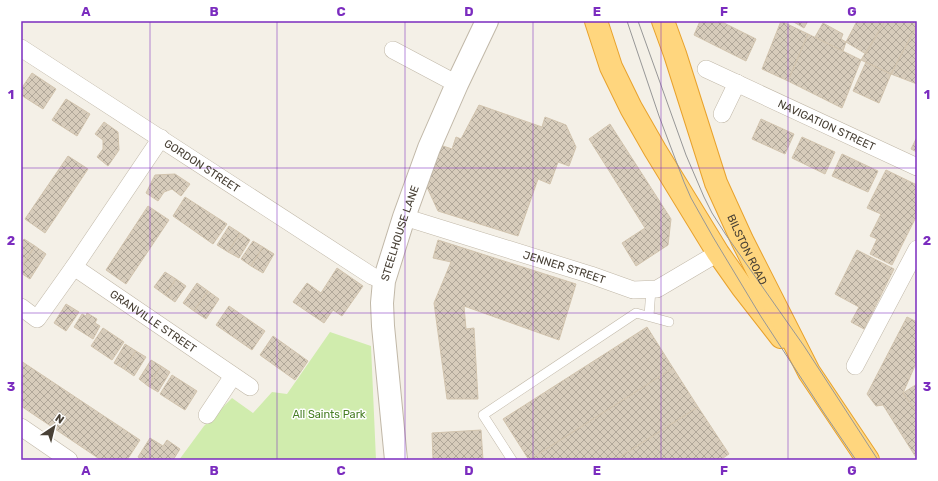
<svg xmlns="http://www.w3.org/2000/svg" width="938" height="481" font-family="Rubik,sans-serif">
<defs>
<pattern id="building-cross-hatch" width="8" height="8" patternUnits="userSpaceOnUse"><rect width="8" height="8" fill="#d7ccbb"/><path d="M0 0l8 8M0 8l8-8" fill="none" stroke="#b0a799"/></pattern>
</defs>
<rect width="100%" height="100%" fill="#f4f0e7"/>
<!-- green -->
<path fill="#d0ecad" d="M330,332L371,346L376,460H179L204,426L232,398L253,413L272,392L287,394Z"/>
<!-- building -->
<path fill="url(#building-cross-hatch)" stroke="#d2c4ae" d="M700,21H720L756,39L746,61L694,35Z
M781,21L808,34L788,81L762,69Z
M792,21H808L804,28Z
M857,21H885L866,54L846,42Z
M885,21H917V25L891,74L861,60Z
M823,23L843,34L841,39L846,42L843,51L815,37Z
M917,25V84L891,74Z
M808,34L861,60L842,108L788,81Z
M866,62L891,74L879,103L853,91Z
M32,73L56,89L43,109L21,95V89Z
M66,99L90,114L77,136L52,120Z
M479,105L542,127L545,117L566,125L576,147L569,166L558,162L550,184L538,179L518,236L438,211L426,185L440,145L452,149L456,137L461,139Z
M761,119L794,134L785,154L752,139Z
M104,122L118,132L119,150L108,166L97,157L103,149V140L95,134Z
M610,124L671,219L668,245L636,266L622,243L645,228L589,139Z
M802,137L835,152L825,174L792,158Z
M917,137V152L911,149Z
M842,154L878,171L868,192L832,176Z
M68,156L88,169L45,233L25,219Z
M886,170L917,185V215L892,265L870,254L877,239L870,236L881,214L867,208Z
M175,174L190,184L181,196L172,189L164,192L158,201L146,193L155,175Z
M185,197L227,224L213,244L173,216Z
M148,206L169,220L126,284L106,270Z
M229,226L240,233L228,252L217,245Z
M240,233L250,240L239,258L228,252Z
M24,239L35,246L21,268V243Z
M438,240L576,284L559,340L464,306L466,329L474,328L478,399H447L434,303L451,262L433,258Z
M253,241L263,247L251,266L241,259Z
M35,246L46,254L30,279L21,273V268Z
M263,247L274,254L263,273L251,266Z
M857,250L894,269L864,329L851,322L859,307L835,294Z
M337,268L363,286L342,316L333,310L324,323L293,302L307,283L321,293Z
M165,272L176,279L165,295L154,287Z
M176,279L186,286L175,302L165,295Z
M197,283L208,291L194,311L183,303Z
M208,291L219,299L206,319L194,311Z
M66,304L79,312L66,331L54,323Z
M229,306L265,331L252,350L216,325Z
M87,313L97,319L95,323L100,326L93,339L74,327L82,314L86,316Z
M907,317L917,322V361L903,393L917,413V459L883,405L876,406L867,394Z
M647,327L673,368L529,460L503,419Z
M103,328L124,342L112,360L91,346Z
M273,336L308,361L295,380L260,355Z
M125,344L136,351L124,369L114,363Z
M136,351L146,357L134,376L124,369Z
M151,360L161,366L148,386L139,379Z
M21,361L140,440L127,460H101L21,406Z
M161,366L170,372L158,392L148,386Z
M673,368L698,407L615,460H529Z
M172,375L197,391L185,410L160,394Z
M917,384V413L903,393Z
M698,407L729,454L720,460H615Z
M481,430L483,460H433L432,433Z
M150,438L163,446L167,440L180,449L173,460H142L138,457Z"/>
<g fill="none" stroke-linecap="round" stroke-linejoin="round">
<!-- service casing -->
<g stroke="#c1b8a8" stroke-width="10">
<path id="service" d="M649,316L651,289
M512,460L483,415L636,313L669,322"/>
</g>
<!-- minor casing -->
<g stroke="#c1b8a8" stroke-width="18">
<g id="minor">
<path id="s1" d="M21,48L372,276L384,281"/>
<path d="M393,50L457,84"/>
<path id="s2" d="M706,69L917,167"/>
<path d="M722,114L737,83"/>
<path id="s3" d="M404,217L591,275L633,290L657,289L718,253"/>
<path id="s4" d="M74,267L250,387"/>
<path d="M21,307L37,319L74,267L161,138"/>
<path d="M855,366L917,249"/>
<path d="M207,415L233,376"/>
<path d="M21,427L69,460"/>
</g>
</g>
<!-- tertiary casing -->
<g stroke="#c1b8a8" stroke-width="24">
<g id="tertiary">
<path id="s5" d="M396,460L383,326L382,303L384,281L404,217L429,148L457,84L487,21"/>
</g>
</g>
<!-- trunk casing -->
<g stroke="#e8a22d" stroke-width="24">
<g id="trunk">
<path d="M596,21L611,67L631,108L655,150L718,253L742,287L781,337"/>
<path id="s6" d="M663,21L675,54L716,183L742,240L809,372L868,460"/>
</g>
</g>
<!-- service -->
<use href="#service" stroke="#fff" stroke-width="9"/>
<!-- minor -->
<use href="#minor" stroke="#fff" stroke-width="17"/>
<!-- tertiary -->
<use href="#tertiary" stroke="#fff" stroke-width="22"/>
<!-- trunk -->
<use href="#trunk" stroke="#ffd67e" stroke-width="22"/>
<!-- tram -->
<path stroke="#979797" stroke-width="1" d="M627,21L659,116L684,182L691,198L713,237L760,315L824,413L856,460
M638,21L686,155L704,197L712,213L726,235L804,346L878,460"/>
</g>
<!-- grid -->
<path fill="none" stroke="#7b2cbf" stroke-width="1" stroke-opacity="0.55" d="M150,21V460M277,21V460M405,21V460M533,21V460M661,21V460M788,21V460M21,168H917M21,313H917"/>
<g text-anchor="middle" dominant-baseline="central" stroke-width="3" stroke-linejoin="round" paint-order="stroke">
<!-- street labels -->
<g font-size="11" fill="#484035" stroke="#fff">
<text stroke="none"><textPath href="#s2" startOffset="133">NAVIGATION STREET</textPath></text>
<text stroke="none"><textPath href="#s1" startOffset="216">GORDON STREET</textPath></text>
<text stroke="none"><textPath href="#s5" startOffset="230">STEELHOUSE LANE</textPath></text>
<text stroke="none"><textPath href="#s6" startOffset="244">BILSTON ROAD</textPath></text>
<text stroke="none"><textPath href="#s3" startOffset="168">JENNER STREET</textPath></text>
<text stroke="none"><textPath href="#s4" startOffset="96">GRANVILLE STREET</textPath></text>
</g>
<!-- park labels -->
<g font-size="11" fill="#477e24" stroke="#fff">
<text x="329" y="414">All Saints Park</text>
</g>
</g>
<!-- border -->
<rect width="938" height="481" fill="none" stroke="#ffffff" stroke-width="44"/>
<!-- north arrow -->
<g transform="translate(54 427) rotate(35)" stroke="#ffffff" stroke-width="3" paint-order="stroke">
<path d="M0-3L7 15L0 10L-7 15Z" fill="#484035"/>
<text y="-6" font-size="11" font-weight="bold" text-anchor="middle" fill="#484035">N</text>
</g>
<rect x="22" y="22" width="894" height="437" fill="none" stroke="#7b2cbf" stroke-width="1.5"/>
<g font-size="13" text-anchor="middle" font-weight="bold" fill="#7b2cbf">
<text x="86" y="16">A</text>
<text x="214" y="16">B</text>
<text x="341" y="16">C</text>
<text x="469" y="16">D</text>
<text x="597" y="16">E</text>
<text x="724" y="16">F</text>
<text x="852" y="16">G</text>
<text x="11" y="99">1</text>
<text x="927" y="99">1</text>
<text x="11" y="245">2</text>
<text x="927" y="245">2</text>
<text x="11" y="391">3</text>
<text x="927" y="391">3</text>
<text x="86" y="475">A</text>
<text x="214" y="475">B</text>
<text x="341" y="475">C</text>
<text x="469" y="475">D</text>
<text x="597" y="475">E</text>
<text x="724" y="475">F</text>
<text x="852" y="475">G</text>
</g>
</svg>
